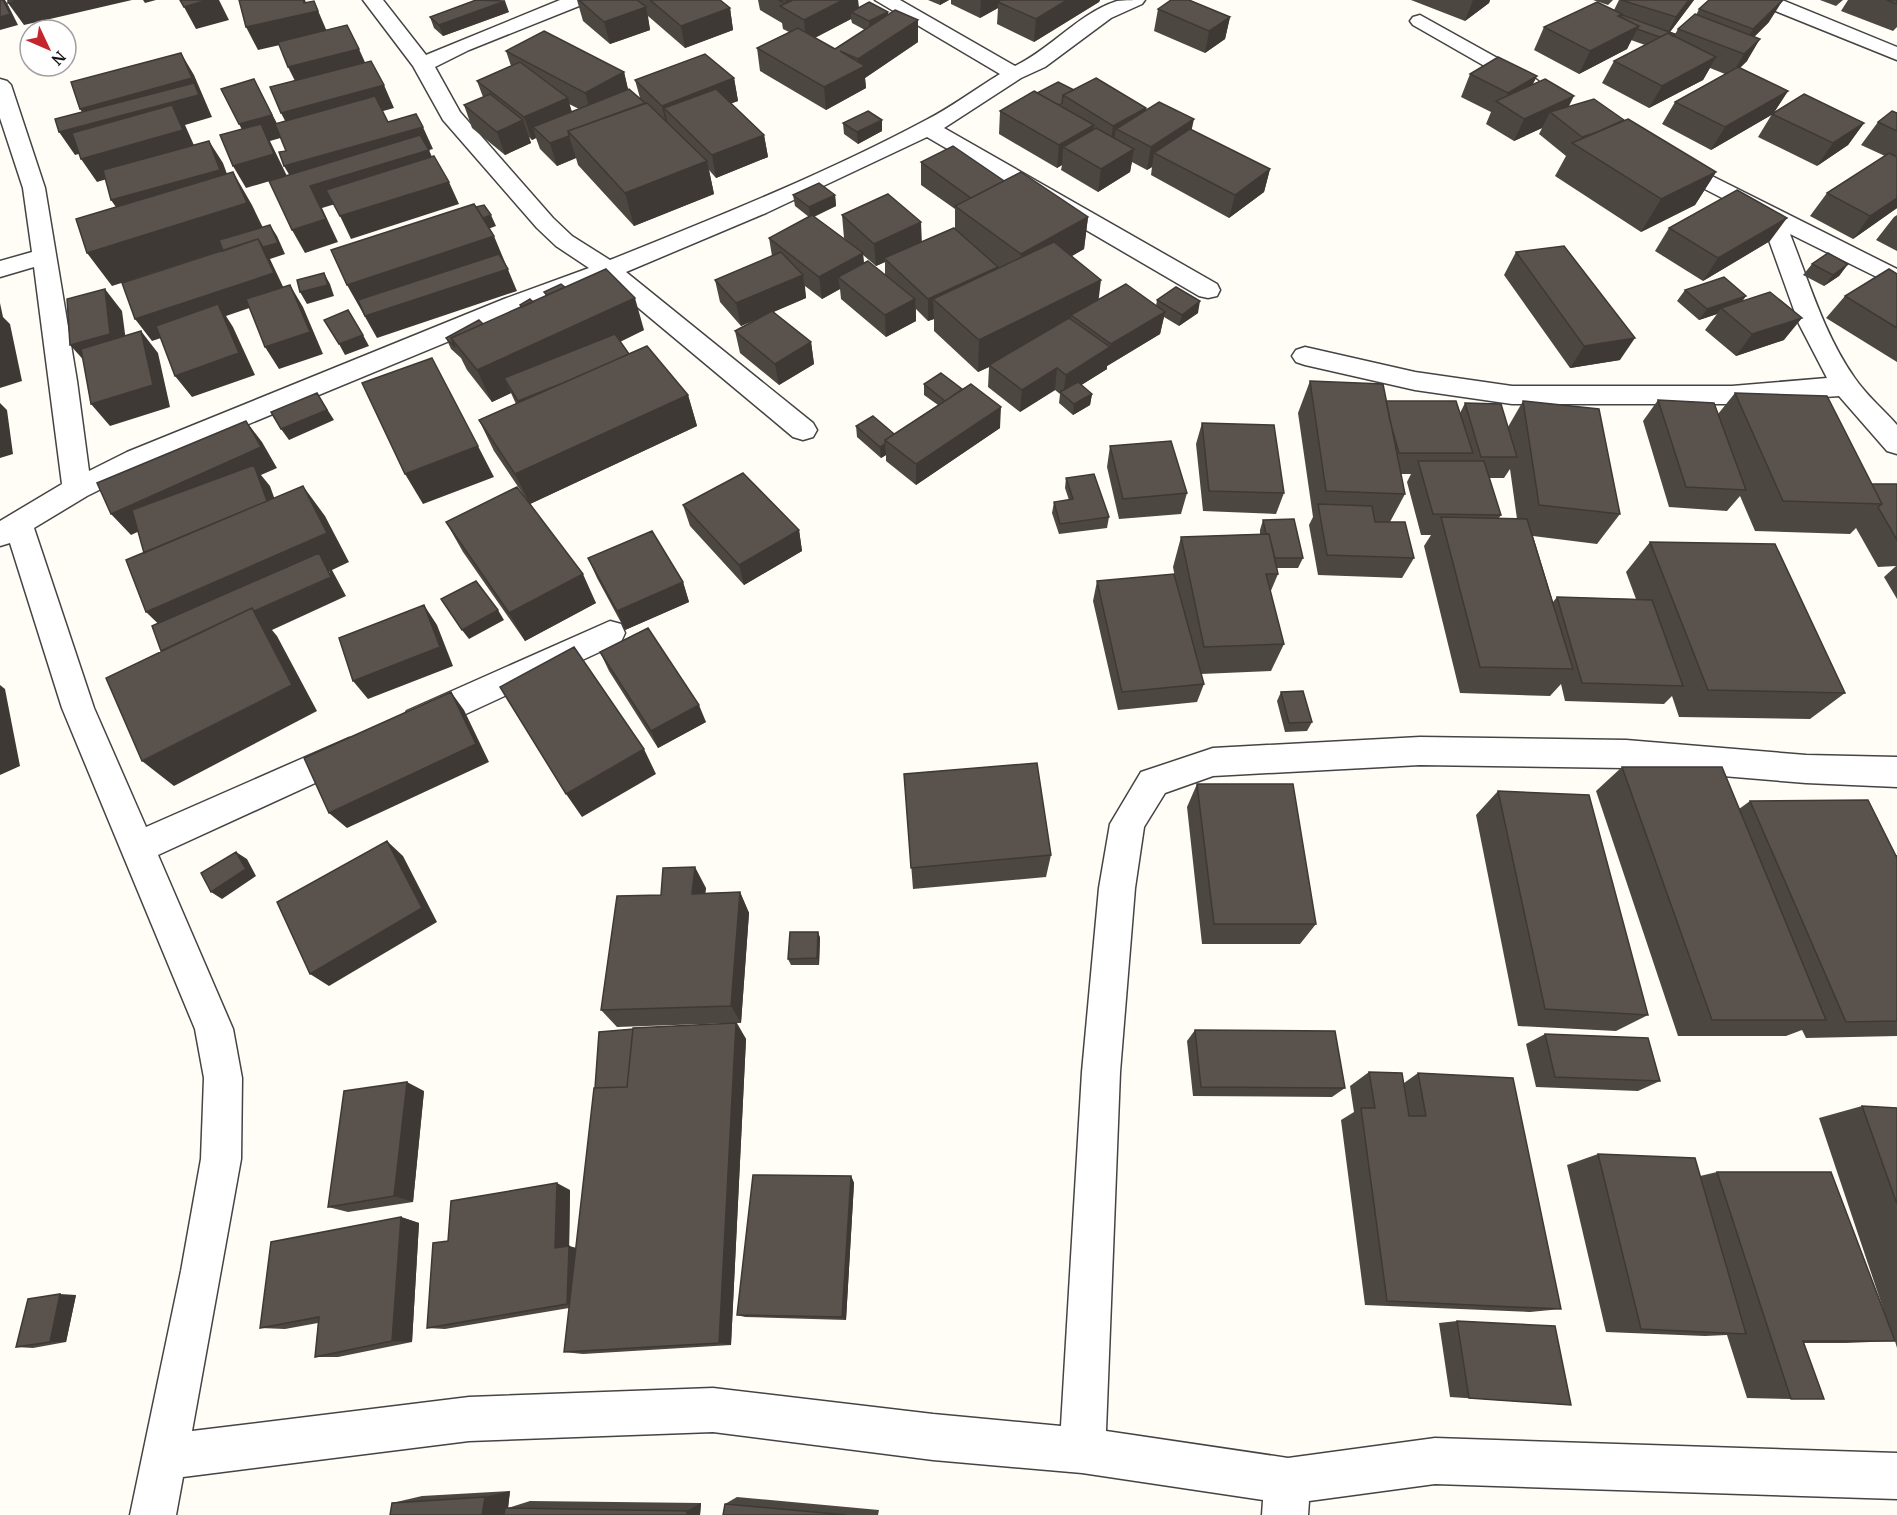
<svg xmlns="http://www.w3.org/2000/svg" width="1897" height="1515" font-family="'PT Serif',serif">
<rect width="100%" height="100%" fill="#fffdf5"/>
<g fill="none" stroke-linecap="round" stroke-linejoin="round">
<!-- minor casing -->
<g stroke="#444" stroke-width="3">
<path id="minor" d="M363,0H383L426,55L560,0H587L584,4L469,50L435,67L460,112L553,218L572,236L610,260C717,217 825,174 926,120C952,107 975,89 1000,74L875,0H900L1015,66C1051,49 1079,13 1117,1C1125,0 1136,0 1145,0L1142,4L1111,18L1045,67L1021,78L944,128L1217,284L1220,290L1217,296L1208,298L1199,296L927,137L766,213L626,272L813,423L817,430L813,437L803,440L793,437L605,280L522,311L147,466L87,496L34,528L94,708L146,827L349,738L361,742L365,752L361,762L158,855L233,1029L242,1078L241,1159L192,1431L469,1397L713,1388L933,1414L1061,1426L1082,1072L1099,888L1110,824L1141,772L1213,748L1420,737L1626,740L1806,755L1897,757V787L1806,783L1626,768L1420,765L1213,776L1165,793L1144,827L1135,888L1120,1072L1106,1431L1288,1458L1435,1438L1897,1453V1499L1435,1484L1309,1501L1308,1515H1262L1263,1500L1082,1473L933,1460L713,1432L469,1441L183,1477L176,1515H130L181,1271L201,1159L204,1078L195,1029L62,708L10,543L0,546V521L62,484L34,267L0,277V261L32,252L23,188L0,118V79L7,81L11,85L45,188L77,381L89,471L127,452L504,299L589,268L556,246L537,228L443,120L413,66Z
M1755,0H1782L1897,47V60L1758,4Z
M1420,15L1537,80L1541,84L1537,88H1523L1413,25L1410,21L1413,17Z
M1670,155L1897,269V287L1790,234C1809,282 1824,334 1854,377C1866,395 1883,409 1897,425V454L1887,451L1839,396L1732,404H1512L1415,390L1305,365L1296,362L1292,356L1296,350L1305,347L1415,372L1512,386H1732L1827,378L1799,324L1761,218L1662,167L1659,162L1662,157Z
M610,621L621,624L625,633L621,642L429,731L418,735L407,731L402,721L407,711Z"/>
</g>
<!-- minor -->
<use href="#minor" fill="#fff" fill-rule="evenodd"/>
</g>
<!-- wall -->
<path fill="#4d4742" fill-rule="evenodd" d="M577,0H720L730,8L733,30L685,48L648,16L650,30L610,44L583,21Z
M758,0H858L859,8L888,12V15L918,20V42L865,78L866,88L826,110L760,71L757,48L789,32L783,29L782,23L760,10ZM851,19L852,23L865,30L835,49L815,38Z
M928,0H949L940,5Z
M951,0H1100L1099,2L1034,42L997,24L998,8L980,18L951,4Z
M1411,0H1490L1489,3L1465,21Z
M1593,0H1613L1608,5Z
M1619,0H1694L1670,32L1675,34L1674,36L1678,29L1696,15L1699,9L1769,22L1755,36L1747,61L1740,68L1788,91L1773,114L1711,150L1662,124L1675,102L1725,74L1710,68L1703,80L1649,108L1602,83L1614,61L1645,45L1631,40L1627,49L1579,74L1534,50L1544,27L1614,10Z
M1820,0H1843L1836,6Z
M1848,0H1897V27L1893,31L1841,11Z
M1158,9L1230,17L1225,39L1205,53L1154,31Z
M509,12L443,36L434,28L430,17Z
M506,51L624,72L628,89L640,98L635,80L734,78L738,101L731,103L764,135L768,157L716,178L709,170L714,194L634,226L578,165L576,158L557,166L540,149L536,138L532,140L529,137L531,143L505,155L472,128L464,105L483,97L477,81L511,66ZM569,104L579,109L572,112Z
M1470,74L1537,76L1532,85L1569,106L1624,120L1716,172L1695,205L1641,232L1555,176L1566,156L1539,134L1542,128L1514,141L1486,124L1491,112L1461,97Z
M1074,90L1146,108V110L1192,130L1270,169L1264,192L1229,218L1151,175L1152,167L1147,170L1132,162L1130,172L1098,192L1061,170L1062,165L1057,168L999,134L1000,111L1037,93Z
M1897,113V208L1853,239L1810,216L1827,193L1885,156L1861,145L1878,122Z
M1772,114L1864,123L1848,145L1817,166L1758,137Z
M843,123L882,131L858,144L844,134Z
M921,162L1004,181L1088,217L1084,249L1072,256L1098,300L1156,306L1157,300L1198,313L1179,326L1164,317L1160,334L1107,366V369L1081,385L1092,394L1090,405L1073,415L1059,403L1060,394L1055,390L1020,412L988,387L989,367L978,372L934,331V319L928,321L916,309V321L886,337L841,299L840,289L822,299L805,286L806,298L773,312L811,342L814,364L779,385L740,353L735,331L759,318L741,326L720,302L715,280L772,256L769,238L809,217L795,206L793,195H835L836,206L814,217L853,246L844,238L842,215L922,242L955,229V209L921,185ZM863,255L876,266L885,262V275L864,264Z
M1897,215V251L1876,240L1894,217Z
M1669,228L1770,241L1703,281L1655,251Z
M1516,252L1620,360L1570,368L1504,275Z
M1812,264H1848L1839,276L1824,286L1803,275Z
M1897,274V362L1826,318L1845,296Z
M565,287L644,330L620,342L629,354L688,395L697,426L530,504L596,603L525,641L463,552L446,522L527,500L494,451L479,420L516,404L511,393L492,402L467,370L461,358L451,349L446,338L483,324L520,307V305L533,302L546,296L544,292Z
M1685,290L1746,296L1742,301L1784,340L1736,356L1705,330L1717,314L1699,320L1677,301Z
M1310,381L1386,401L1460,413L1465,403L1508,427L1523,401L1620,514L1597,544L1533,536L1553,602L1557,597L1636,599L1626,572L1650,542L1845,693L1810,719L1679,717L1672,696L1664,704L1565,701L1561,684L1550,696L1460,693L1424,546L1431,535H1421L1407,482L1411,474H1401L1405,494L1390,522L1414,558L1402,578L1318,575L1309,525L1313,517L1298,413ZM1510,469L1517,519L1499,518L1501,515L1489,478H1504Z
M924,384L1000,428L916,485L886,461V455L881,458L857,437L856,426L894,434L938,405L924,395Z
M1735,393L1872,484H1897V599L1884,577L1896,566L1878,567L1856,528L1850,534L1755,531L1740,496L1727,511L1669,507L1643,421L1658,400L1718,414Z
M1202,423L1284,493L1276,514L1203,511L1196,444Z
M1110,446L1187,493L1181,514L1119,519L1107,467Z
M1066,478L1109,517L1107,528L1059,534L1052,513L1054,502L1069,500L1065,488Z
M683,505L799,530L802,551L744,585L690,526Z
M1263,520L1303,558L1298,568H1277L1278,574L1270,593L1284,644L1271,671L1201,674L1204,684L1197,702L1118,710L1093,601L1097,581L1176,583L1173,567L1181,537L1260,534V530Z
M588,558L683,582L689,602L625,630L597,578Z
M600,652L706,722L658,748L609,671Z
M1281,692L1312,722L1307,731L1285,732L1277,701Z
M1622,767L1739,809L1750,801L1896,855H1897V1036L1806,1038L1802,1030L1786,1036H1678L1596,791Z
M904,774L1051,855L1046,877L913,889Z
M1197,784L1316,924L1300,944H1202L1187,807Z
M1498,791L1648,1015L1616,1031L1518,1026L1476,815Z
M706,888L705,893L740,892L749,913L741,1023H737L746,1039L731,1345L583,1354L564,1352L569,1308L445,1329L427,1328L448,1241L570,1190L569,1246L576,1248L733,1023L617,1027L601,1010L661,895Z
M818,932L820,938L819,965H791L788,959Z
M1195,1030L1345,1088L1332,1097L1193,1096L1187,1041Z
M1545,1034L1660,1081L1638,1091L1536,1087L1526,1044Z
M1369,1072L1404,1083L1418,1073L1561,1309L1530,1312L1365,1305L1341,1120L1354,1112L1350,1086Z
M424,1091L413,1202L348,1212L328,1207Z
M1862,1106L1897,1108V1348L1895,1341L1846,1343H1804L1791,1399L1747,1398L1727,1335L1705,1336L1606,1332L1567,1165L1598,1154L1700,1176L1717,1172L1892,1335L1819,1118Z
M851,1176L854,1183L846,1320L745,1317L737,1315Z
M401,1217L419,1223L412,1342L338,1357H315L318,1323L285,1329L260,1328Z
M76,1295L66,1342L33,1348L16,1347Z
M1457,1321L1571,1405L1450,1397L1439,1323Z
M510,1491L508,1508L530,1501L701,1503L700,1515H390L392,1503L422,1496Z
M737,1497L879,1510L878,1515H723L725,1504Z"/>
<!-- shaded-wall -->
<path fill="#3f3936" d="M3,0H5L7,3L18,25L0,30V17Z
M20,0H132L24,25L8,3Z
M143,0H156L145,3Z
M207,0H219L229,20L196,29L184,7Z
M303,0H305L310,13L314,1L328,34L258,50L246,27Z
M843,0H858L859,15L851,12V19L806,42L804,20Z
M940,0H949L940,5Z
M981,0H1012L998,2V8L980,18Z
M1067,0H1100L1099,2L1034,42L1036,19Z
M1473,0H1490L1489,3L1465,21Z
M1689,0H1694L1664,40L1676,17Z
M1783,0L1769,22L1740,51L1753,29Z
M505,1L509,12L443,36L439,25Z
M646,7L650,30L610,44L604,22Z
M730,8L733,30L685,48L681,26Z
M888,12V23L869,33V21Z
M1230,17L1225,39L1205,53L1209,31Z
M918,20V42L865,78L866,88L826,110L824,87L859,69L858,59Z
M1639,26L1627,49L1579,74L1590,51Z
M1760,39L1747,61L1731,76L1744,54Z
M359,49L369,71L299,89L288,67Z
M181,53L194,75L212,117L185,125L197,152L97,182L81,159L182,126L75,155L59,132L90,124L80,109Z
M1716,57L1703,80L1649,108L1662,86Z
M624,72L629,94L592,116L585,93Z
M1537,76L1526,98L1502,105L1508,93Z
M734,78L738,101L680,123L664,108L669,128H667L662,106Z
M254,79L284,137L270,141L287,176L246,188L233,166L251,147L239,124Z
M384,85L394,108L293,136L281,113Z
M1788,91L1773,114L1711,150L1725,127Z
M1574,96L1563,118L1550,112L1542,128L1514,141L1524,119Z
M568,98L574,120L533,127L536,138L532,140L524,117Z
M1146,108L1143,130L1116,129L1113,147L1110,148L1113,126Z
M1194,119L1189,142L1154,153L1152,167L1147,170L1151,147Z
M523,120L531,143L505,155L497,132Z
M882,120V131L858,144L857,132Z
M1864,123L1848,145L1817,166L1833,143Z
M1094,125L1091,147H1063L1062,165L1057,168L1059,145Z
M423,127L433,149L429,150L439,173L322,208L338,242L305,253L292,230L297,188L284,166Z
M764,135L768,157L716,178L712,155Z
M569,136L576,158L557,166L550,143Z
M209,141L223,163L234,193L127,223L111,200Z
M1134,149L1130,172L1098,192L1101,169Z
M707,161L714,194L634,226L625,193Z
M1270,169L1264,192L1229,218L1235,195Z
M233,172L252,205L267,236L112,286L87,253Z
M1716,172L1695,205L1641,232L1661,199Z
M449,182L459,204L351,239L340,216Z
M835,195L836,206L810,218L809,207Z
M1897,198V208L1853,239L1870,216Z
M491,215L496,226L472,235L468,224Z
M1088,217L1084,249L1019,286L1021,254Z
M1787,218L1770,241L1703,281L1718,258Z
M921,222L922,245L884,258L885,262L876,266L874,244Z
M270,225L277,236L285,254L270,259L287,295L226,316L233,327L255,375L192,397L175,376L224,317L152,341L135,319L258,239Z
M494,236L517,291L377,338L347,285Z
M863,253L865,276L838,277L840,289L822,299L819,277Z
M1848,264L1839,276L1824,286L1833,275Z
M998,267L997,289L933,299L934,319L928,321V299Z
M324,273L330,284L334,296L307,304L300,292Z
M803,275L806,298L741,326L736,303Z
M1101,280L1097,313L1071,315L1070,326L989,365V367L978,372L979,340Z
M290,285L303,307L323,354L279,369L265,347Z
M105,289L122,311L128,356L89,366L70,345Z
M1746,296L1738,307L1721,308L1717,314L1699,320L1707,309Z
M635,298L644,330L513,392L504,378L511,393L492,402L477,370Z
M915,299L916,321L886,337L885,315Z
M1200,301L1198,313L1179,326L1182,315Z
M0,303L3,317L10,324L22,381L0,388Z
M1165,312L1160,334L1107,366V369L1064,396L1063,395L1066,375L1110,347L1111,344Z
M1802,318L1784,340L1736,356L1752,334Z
M141,331L158,353L170,407L110,426L91,404Z
M363,335L369,346L345,355L339,344Z
M1635,338L1620,360L1570,368L1584,346Z
M811,342L814,364L779,385L775,364Z
M1057,368L1055,390L1020,412L1022,390Z
M317,393L334,420L289,440L281,429Z
M1092,394L1090,405L1073,415L1074,404Z
M688,395L697,426L530,504L515,474Z
M0,403L7,410L13,454L0,458Z
M1001,407L1000,428L916,485V464Z
M246,421L262,442L277,468L261,475L270,486L285,528L164,574L258,477L131,535L111,514Z
M885,444L886,455L881,458L880,447Z
M478,446L494,477L423,504L405,474Z
M303,486L325,516L349,562L332,570L346,596L272,630L277,636L317,711L174,786L142,761L292,685L265,633L182,671L162,652L253,611L252,608L254,611L331,577L329,571L175,640L146,612L327,533Z
M799,530L802,551L744,585L739,565Z
M583,574L596,603L525,641L509,613Z
M683,582L689,602L625,630L617,611Z
M424,605L437,625L453,666L368,699L353,681Z
M498,610L504,620L469,639L462,630Z
M0,685L5,689L20,766L0,775Z
M451,692L464,710L489,762L347,828L329,813Z
M699,705L706,722L658,748L651,731Z
M644,749L656,774L582,817L566,794Z
M387,841L403,856L437,922L329,986L310,974Z
M236,852L247,859L256,876L222,899L211,892Z
M695,867L706,888L703,914L692,894Z
M740,892L749,913L741,1023L731,1006Z
M818,932L820,938L819,965L817,958Z
M736,1023L746,1039L731,1345L719,1343Z
M407,1082L424,1091L413,1202L394,1196Z
M851,1176L854,1183L846,1320L842,1317Z
M557,1183L570,1190L569,1253L555,1248Z
M401,1217L419,1223L412,1342L392,1341Z
M569,1246L582,1250L581,1306L567,1304Z
M60,1294L76,1295L66,1342H50Z
M510,1491L508,1508H505L507,1515H482L485,1497Z
M701,1503L700,1515H687V1511Z"/>
<!-- building -->
<path fill="#5a524d" stroke="#3f3936" stroke-width="1.5" d="M0,0H3L10,14L0,17Z
M8,0H20L8,3Z
M180,0H207L184,7Z
M239,0H303L304,3L314,1L318,11L246,27Z
M476,0L505,1L439,25L430,17Z
M579,0H637L646,7L604,22Z
M650,0H720L730,8L681,26Z
M779,0H790L784,3Z
M793,0H843L804,20L780,6Z
M1001,0H1067L1036,19L998,2Z
M1171,0H1189L1230,17L1209,31L1158,9Z
M1621,0H1689L1676,17Z
M1709,0H1783L1753,29L1699,9Z
M1887,0H1897V4Z
M869,2L888,12L869,21L851,12Z
M1597,2L1622,14L1618,16L1639,26L1590,51L1544,27Z
M895,10L918,20L858,59L840,51L865,66L824,87L757,48L798,28L835,49Z
M1695,14L1760,39L1744,54L1678,29Z
M1622,15L1675,34L1673,36L1668,33L1660,37L1637,29L1639,26L1621,17Z
M347,25L359,49L288,67L278,42Z
M544,31L624,72L585,93L506,51Z
M1668,33L1716,57L1662,86L1614,61Z
M181,53L192,78L80,109L71,82Z
M705,54L734,78L662,106L635,80Z
M1498,57L1537,76L1508,93L1470,74Z
M371,61L384,85L281,113L270,87Z
M520,62L568,98L524,117L477,81Z
M1738,67L1788,91L1725,127L1675,102Z
M1096,78L1146,108L1113,126L1063,95Z
M254,79L272,115L239,124L221,89Z
M1545,79L1574,96L1524,119L1496,101Z
M1058,82L1074,90L1063,95L1062,103L1059,105L1037,93Z
M194,83L199,95L59,132L55,119Z
M629,89L645,103L568,131L569,136L550,143L533,127Z
M716,89L764,135L712,155L664,108Z
M1034,91L1094,125L1059,145L1000,111Z
M490,94L523,120L497,132L464,105Z
M1804,94L1864,123L1833,143L1772,114Z
M375,96L388,122L416,114L423,127L284,166L279,152L286,151L275,124Z
M1594,99L1624,120L1597,132L1582,137L1550,112Z
M1159,102L1194,119L1151,147L1116,129Z
M647,103L707,161L625,193L568,131Z
M172,105L183,130L81,159L72,133Z
M868,111L882,120L857,132L843,123Z
M1892,111L1897,113V131L1878,122Z
M1628,119L1716,172L1661,199L1572,143Z
M261,124L274,154L233,166L220,135Z
M1096,128L1134,149L1101,169L1063,147Z
M1190,129L1270,169L1235,195L1154,153Z
M420,135L429,150L310,186L326,219L292,230L269,181Z
M209,141L220,170L111,200L103,170Z
M953,146L1004,181L971,198L921,162Z
M1889,153L1897,157V198L1870,216L1827,193Z
M434,156L449,182L340,216L326,190Z
M233,172L247,203L87,253L76,219Z
M1021,172L1088,217L1021,254L955,206Z
M819,183L835,195L809,207L793,195Z
M1737,190L1787,218L1718,258L1669,228Z
M888,194L921,222L874,244L842,215Z
M474,204L494,236L347,285L331,250Z
M484,205L491,215L483,218L476,207Z
M812,215L863,253L819,277L769,238Z
M270,225L278,243L263,247L258,239L223,251L219,240Z
M954,228L998,267L928,299L884,258Z
M258,239L274,273L135,319L122,283Z
M1054,242L1101,280L979,340L933,299Z
M1564,246L1635,338L1584,346L1516,252Z
M781,252L803,275L736,303L715,280Z
M1828,253L1848,264L1833,275L1812,264Z
M499,254L508,269L365,316L358,300Z
M868,261L915,299L885,315L838,277Z
M606,269L635,298L477,370L451,338Z
M1889,269L1897,274V328L1845,296Z
M324,273L328,285L300,292L297,280Z
M1724,277L1746,296L1707,309L1685,290Z
M561,284L565,287L547,295L544,292Z
M1126,284L1165,312L1111,344L1071,315Z
M290,285L310,332L265,347L246,299Z
M1176,287L1200,301L1182,315L1157,300Z
M105,289L110,334L70,345L67,299Z
M1770,292L1802,318L1752,334L1721,308Z
M530,299L533,302L522,307L520,305Z
M218,304L239,353L175,376L156,326Z
M348,310L363,335L339,344L324,320Z
M772,311L811,342L775,364L735,331Z
M1069,318L1110,347L1066,375L1057,368L1022,390L989,365Z
M479,320L483,324L451,338L455,347L446,338Z
M141,331L153,385L91,404L81,349Z
M615,334L629,354L563,383L518,401L504,378Z
M647,346L688,395L515,474L479,420Z
M432,358L478,446L405,474L362,383Z
M941,373L962,389L945,401L924,384Z
M1310,381L1383,384L1405,494L1326,491Z
M1078,382L1092,394L1074,404L1060,392Z
M971,384L1001,407L916,464L885,440Z
M317,393L327,410L281,429L271,412Z
M1735,393L1827,396L1882,504L1783,501Z
M1658,400L1714,403L1746,490L1686,487Z
M1386,401H1456L1473,453H1399L1390,421Z
M1523,401L1599,409L1620,514L1539,505Z
M1465,403L1501,404L1517,457H1481Z
M873,416L894,434L885,440V444L880,447L856,426Z
M246,421L261,447L111,514L97,483Z
M1202,423L1274,425L1284,493L1209,491Z
M1171,441L1187,493L1123,499L1110,446Z
M1418,461H1484L1501,515L1433,514Z
M254,465L267,501L144,553L132,510Z
M743,473L799,530L739,565L683,505Z
M1094,474L1109,517L1060,524L1054,502L1073,499L1066,478Z
M1872,484H1897V540L1878,507L1882,504Z
M303,486L327,533L146,612L126,560Z
M517,487L583,574L509,613L446,522Z
M1318,504L1372,506L1375,522H1405L1414,558L1327,555Z
M1441,517L1527,519L1573,669L1480,667Z
M1294,519L1303,558H1275L1269,534H1266L1263,520Z
M652,531L683,582L617,611L588,558Z
M1269,534L1278,574H1266L1284,644L1204,647L1181,537Z
M1650,542L1775,544L1845,693L1708,690Z
M319,553L331,577L254,611L252,608L161,651L152,626Z
M1174,574L1204,684L1122,692L1097,581Z
M476,581L498,610L462,630L441,599Z
M1557,597L1652,600L1683,686L1582,683Z
M424,605L440,647L353,681L339,638Z
M252,608L292,685L142,761L106,678Z
M648,628L699,705L651,731L600,652Z
M574,647L644,749L566,794L500,687Z
M1303,691L1312,722L1289,723L1281,692Z
M451,692L476,744L329,813L304,758Z
M1037,763L1051,855L911,868L904,774Z
M1622,767H1722L1826,1020H1712Z
M1197,784H1293L1316,924H1214Z
M1498,791L1589,795L1648,1015L1545,1009Z
M1868,800L1897,858V1021L1846,1022L1750,801Z
M387,841L422,908L310,974L277,902Z
M236,852L246,869L211,892L201,873Z
M695,867L692,894L740,892L731,1006L601,1010L617,896L661,895L663,868Z
M790,932H818L817,958L788,959Z
M736,1023L719,1343L564,1352L594,1088L627,1087L633,1028Z
M633,1029L627,1087L595,1088L599,1032Z
M1195,1030L1335,1031L1345,1088L1201,1087Z
M1545,1034L1648,1038L1660,1081L1555,1077Z
M1369,1072L1402,1073L1409,1116H1426L1418,1073L1513,1078L1561,1309L1387,1301L1361,1108H1375Z
M407,1082L394,1196L328,1207L344,1091Z
M1862,1106L1897,1108V1204Z
M1598,1154L1695,1158L1746,1334L1641,1329Z
M1717,1172H1831L1895,1341H1803L1824,1399H1791Z
M753,1175L851,1176L842,1317L737,1315Z
M557,1183L555,1248L569,1246L567,1304L427,1328L433,1243L448,1241L451,1201Z
M401,1217L392,1341L315,1357L319,1317L260,1328L271,1242Z
M60,1294L50,1342L16,1347L28,1299Z
M1457,1321L1555,1326L1571,1405L1469,1398Z
M485,1497L482,1515H390L392,1503Z
M725,1504L846,1515H723Z
M505,1508L687,1511V1515H504Z"/>
<!-- north arrow -->
<g transform="translate(48 48) rotate(134)"><circle r="28" fill="#ffffff" stroke="#a0a0a0" stroke-width="1.5"/>
<path d="M0-4.5L10 22L0 15L-10 22Z" fill="#c4262e"/>
<text y="-9" font-size="16" font-weight="bold" text-anchor="middle" fill="#111111">N</text>
</g>
</svg>
